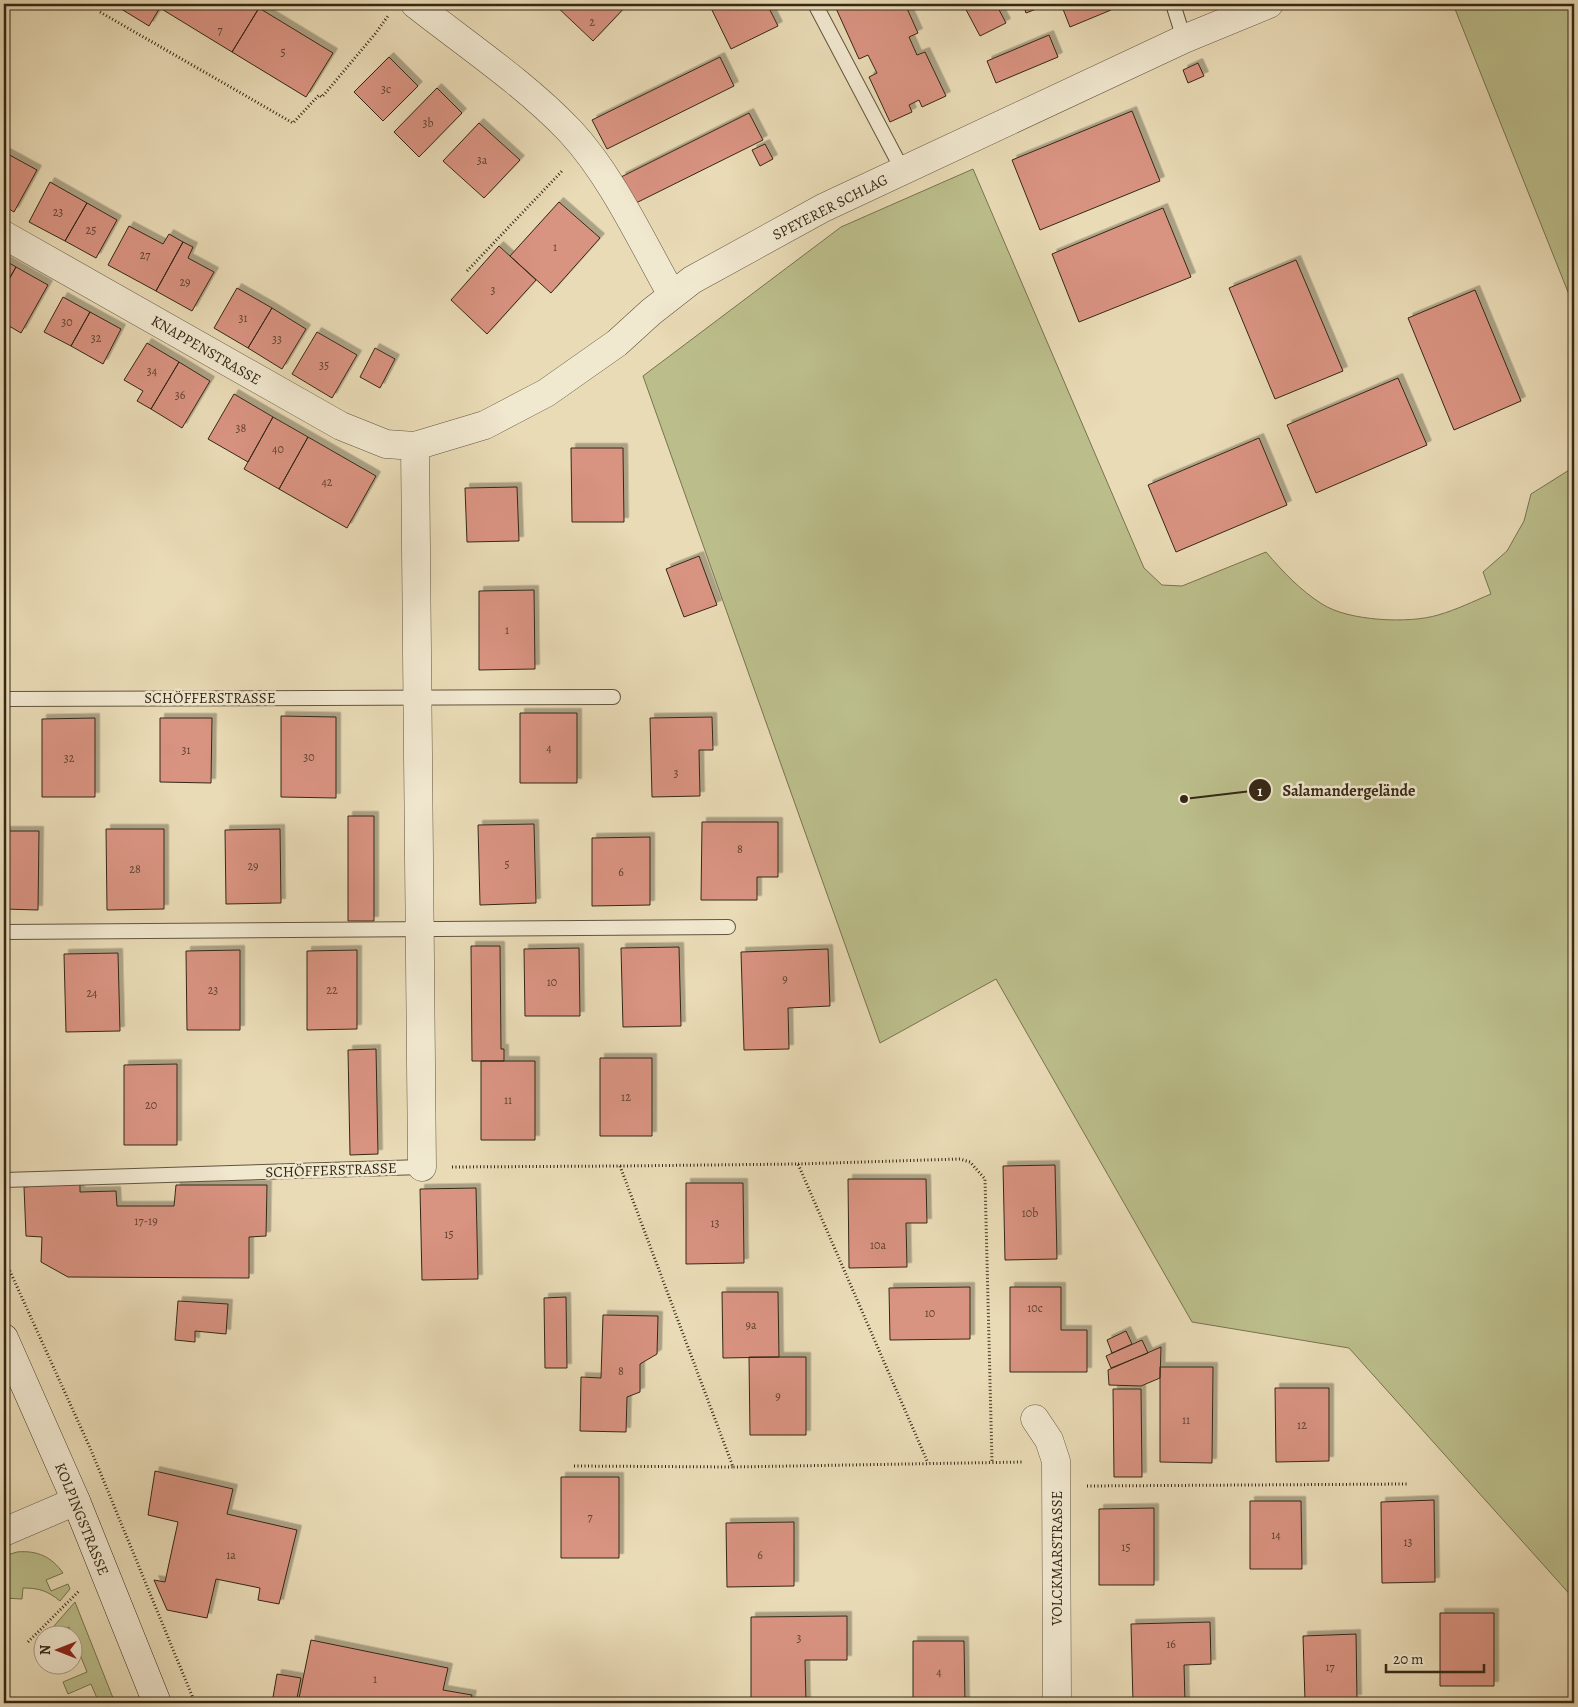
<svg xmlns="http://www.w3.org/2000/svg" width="1578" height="1707" font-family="Alegreya,serif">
<defs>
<filter id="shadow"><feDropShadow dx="4.5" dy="-4.5" stdDeviation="0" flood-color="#0004"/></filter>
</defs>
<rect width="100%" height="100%" fill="#e9dbb6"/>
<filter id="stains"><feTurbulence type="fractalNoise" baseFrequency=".004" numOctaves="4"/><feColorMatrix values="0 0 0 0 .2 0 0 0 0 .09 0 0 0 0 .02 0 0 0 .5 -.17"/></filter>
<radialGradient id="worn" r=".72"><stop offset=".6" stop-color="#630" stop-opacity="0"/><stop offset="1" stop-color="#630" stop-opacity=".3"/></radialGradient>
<!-- green -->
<path fill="#bbbe8b" stroke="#787350" d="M1453,4H1574V307Z
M973,169L1144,568L1162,585L1182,586L1266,552C1283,572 1300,590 1322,604C1348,621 1409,624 1438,615C1456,610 1474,601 1491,594L1483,572L1507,551L1524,521L1531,494L1574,467V1599L1349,1348L1192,1322L996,979L880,1043L643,376L841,227Z
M17,1552C37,1550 52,1557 63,1573L46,1580L51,1591L68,1584L70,1589L60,1601C48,1591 39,1588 23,1588L22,1599L4,1598V1556Z
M75,1602L115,1703H99L91,1684L68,1694L63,1682L87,1672L69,1627L47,1634Z"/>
<!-- building -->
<path fill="#d99381" stroke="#352816" filter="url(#shadow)" d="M113,4H162L149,26Z
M162,4H252L259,8L232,52L160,8Z
M554,4H628L593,41Z
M709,4H767L778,26L731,49Z
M834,4H905L918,33L909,37L917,55L925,52L946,96L922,107L919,100L909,105L912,112L890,122L869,77L877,73L868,55L859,59Z
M963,4H996L1006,23L980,36Z
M1023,4H1049L1026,13Z
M1061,4H1108L1111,10L1070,27Z
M259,8L333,53L306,97L232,52Z
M1049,35L1058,57L996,83L987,61Z
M389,57L418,86L383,121L354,92Z
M720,57L734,86L607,149L592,120Z
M1198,63L1204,76L1188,83L1183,70Z
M437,88L462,113L419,157L394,132Z
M1132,111L1160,181L1040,230L1012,160Z
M749,113L763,140L634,204L621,177Z
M479,123L520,160L484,198L443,161Z
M765,144L773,159L760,166L752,150Z
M4,152L37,170L14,212L4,206Z
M50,182L87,203L65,241L29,222Z
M559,202L600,238L551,293L510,256Z
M87,203L117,220L96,258L65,241Z
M1163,208L1191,277L1079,322L1052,254Z
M129,226L163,244L169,234L183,242L156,291L108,265Z
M183,242L193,247L188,258L214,272L192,311L156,291Z
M499,246L536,280L487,334L451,300Z
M4,260L16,267L4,288Z
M1296,260L1343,371L1275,399L1229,288Z
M16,267L48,285L21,333L4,323V288Z
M237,288L272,308L248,348L214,328Z
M1475,290L1521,401L1454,430L1408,318Z
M63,297L90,312L71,346L44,332Z
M272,308L306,329L282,369L248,348Z
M90,312L121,329L103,364L71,346Z
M317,332L357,355L332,398L292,374Z
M147,343L179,362L151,409L137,401L143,391L124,380Z
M375,348L395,359L380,388L360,377Z
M179,362L210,381L182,428L151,409Z
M1398,378L1427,445L1316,493L1287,425Z
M234,394L273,417L248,462L208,439Z
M273,417L308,437L279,489L244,469Z
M308,437L376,476L347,528L279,489Z
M1259,438L1287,505L1176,552L1148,485Z
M571,448H623L624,522H572Z
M517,487L519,541L467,542L465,488Z
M699,556L717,605L684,617L666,569Z
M534,590L535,669L479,670V591Z
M520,713H577V783H520Z
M281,716L336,717V798L281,797Z
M712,717L713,750H699L700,796L652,797L650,718Z
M95,718V797H42V719Z
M160,718H212L211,783L160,782Z
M348,816H374V921H348Z
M702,822H778V877H757V900H701Z
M534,824L536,903L480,905L478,825Z
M106,829H164V909L107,910Z
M280,829L281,903L226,904L225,830Z
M4,831H39L38,910L4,909Z
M650,837V905L592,906V838Z
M471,946H500L501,1049H504V1061H472Z
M679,947L681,1026L623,1027L621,948Z
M579,948L580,1016H525L524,949Z
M828,949L830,1006L788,1008L789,1049L744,1050L741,952Z
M240,950V1030H187L186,951Z
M357,950V1029L307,1030V951Z
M4,953H5L4,996Z
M118,953L120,1031L66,1032L64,954Z
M376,1049L378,1154L350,1155L348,1050Z
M600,1058H652V1136H600Z
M481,1061H535V1140H481Z
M177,1064V1145H124V1065Z
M1055,1165L1057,1259L1005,1260L1003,1166Z
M848,1179H926L927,1223H906L907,1267L849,1268Z
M80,1183V1192L116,1191L117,1206H174L176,1185H267L266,1236L249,1237V1278L68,1277L41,1262L42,1237L26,1236L24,1187Z
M686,1183H743L744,1263L686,1264Z
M476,1188L478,1279L422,1280L420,1189Z
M970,1287V1339L890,1340L889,1288Z
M1010,1287H1061V1330H1087V1372H1010Z
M722,1292H778L779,1357L723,1358Z
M566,1297L567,1368H545L544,1298Z
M178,1301L228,1304L226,1334L195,1331V1342L175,1340Z
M603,1315L658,1316L657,1354L640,1364V1392L627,1397L626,1432L580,1431L581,1377L601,1378Z
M1126,1331L1132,1344L1112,1353L1107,1340Z
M1142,1340L1148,1353L1111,1368L1106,1356Z
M1161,1347L1160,1378L1141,1386L1109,1385L1108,1370Z
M749,1357H806V1435H750Z
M1160,1367H1213L1212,1463L1160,1462Z
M1275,1388H1329V1461L1276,1462Z
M1113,1389H1141L1142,1477H1114Z
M155,1471L233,1489L227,1514L297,1530L279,1604L258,1600L260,1588L216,1579L207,1618L167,1610L154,1580L165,1582L178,1522L148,1515Z
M561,1477H619V1558H561Z
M1434,1500L1435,1582L1382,1583L1381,1502Z
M1250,1501H1301L1302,1569H1250Z
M1154,1508V1585H1099V1509Z
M794,1522V1586L727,1587L726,1523Z
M1440,1613H1494V1686H1440Z
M847,1616V1660H805L806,1703H751V1617Z
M1210,1622L1211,1664L1184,1665L1185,1703H1133L1131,1624Z
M1356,1634L1357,1699L1305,1701L1303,1636Z
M311,1640L448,1668L443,1690L472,1695L470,1703H298Z
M913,1641H964L965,1703H913Z
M277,1674L301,1678L296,1703H272Z"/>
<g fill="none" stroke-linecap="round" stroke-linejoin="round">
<!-- service casing -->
<g stroke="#62553e" stroke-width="16">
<path id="service" d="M815,4L903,171
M1173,4L1184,39
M4,699L613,697
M4,932L728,927
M4,1180L422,1167"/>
</g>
<!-- minor casing -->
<g stroke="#62553e" stroke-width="29">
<path id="minor" d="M415,4C467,45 524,83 570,131C612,176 642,242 672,295
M4,235L341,426L386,444L415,446L485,425L546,393L617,343L651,312L692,280L823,208L1184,39L1269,4
M415,446L422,1167
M1035,1419L1049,1440L1056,1461L1057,1703
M4,1532L76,1501"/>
</g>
<!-- secondary casing -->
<g stroke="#352816" stroke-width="29">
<path id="secondary" d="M4,1338L76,1501L157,1703"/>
</g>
<!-- path -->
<path stroke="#352816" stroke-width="3" stroke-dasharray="1 2.5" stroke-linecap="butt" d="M100,12L293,123L319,95L322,97L375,34L388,16
M467,271L563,170
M798,1164L960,1159L970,1162L985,1179L992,1462
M620,1166L798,1164L928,1463
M452,1167L620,1166L733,1467L1023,1462
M4,1258L91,1450L195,1703
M574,1466L733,1467
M1087,1486L1407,1484
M28,1642L80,1590"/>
<!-- service -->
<use href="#service" stroke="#f1e8d0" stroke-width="14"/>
<!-- minor -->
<use href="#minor" stroke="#f1e8d0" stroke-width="28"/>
<!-- secondary -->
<use href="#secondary" stroke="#f1e8d0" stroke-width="28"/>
</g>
<g text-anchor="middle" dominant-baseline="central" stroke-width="5" stroke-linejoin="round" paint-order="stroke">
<!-- number labels -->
<g font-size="12" fill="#5e4331">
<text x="592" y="22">2</text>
<text x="220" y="30">7</text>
<text x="283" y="52">5</text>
<text x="386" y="89">3c</text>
<text x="428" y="123">3b</text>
<text x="482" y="160">3a</text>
<text x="58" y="212">23</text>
<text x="91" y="230">25</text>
<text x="555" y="247">1</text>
<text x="145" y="255">27</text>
<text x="185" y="282">29</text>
<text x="493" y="290">3</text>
<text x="243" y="318">31</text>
<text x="67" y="322">30</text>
<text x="96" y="338">32</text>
<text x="277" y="339">33</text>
<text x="324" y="365">35</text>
<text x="152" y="371">34</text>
<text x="180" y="395">36</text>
<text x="241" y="428">38</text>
<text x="278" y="449">40</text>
<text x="327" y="482">42</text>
<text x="507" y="630">1</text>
<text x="549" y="748">4</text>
<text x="186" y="750">31</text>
<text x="309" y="757">30</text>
<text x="69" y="758">32</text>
<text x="676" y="773">3</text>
<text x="740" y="849">8</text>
<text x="507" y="864">5</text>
<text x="253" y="866">29</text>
<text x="135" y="869">28</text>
<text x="621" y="872">6</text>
<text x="785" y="979">9</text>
<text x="552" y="982">10</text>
<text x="213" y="990">23</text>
<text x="332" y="990">22</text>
<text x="92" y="993">24</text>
<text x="626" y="1097">12</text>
<text x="508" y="1100">11</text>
<text x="151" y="1105">20</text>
<text x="1030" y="1213">10b</text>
<text x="146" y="1221">17-19</text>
<text x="715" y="1223">13</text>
<text x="449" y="1234">15</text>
<text x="878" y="1245">10a</text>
<text x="1035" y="1308">10c</text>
<text x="930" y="1313">10</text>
<text x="751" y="1325">9a</text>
<text x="621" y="1371">8</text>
<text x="778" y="1396">9</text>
<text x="1186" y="1420">11</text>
<text x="1302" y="1425">12</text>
<text x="590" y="1517">7</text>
<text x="1276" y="1535">14</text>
<text x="1408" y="1542">13</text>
<text x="1126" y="1547">15</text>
<text x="231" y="1555">1a</text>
<text x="760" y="1555">6</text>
<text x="799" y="1638">3</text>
<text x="1171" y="1644">16</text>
<text x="1330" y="1667">17</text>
<text x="939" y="1672">4</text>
<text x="375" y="1679">1</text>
</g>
<!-- street labels -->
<g font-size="15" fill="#352816" stroke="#f1e8d0">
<text transform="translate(830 207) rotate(-27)">SPEYERER SCHLAG</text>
<text transform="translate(206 350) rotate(30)">KNAPPENSTRASSE</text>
<text x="210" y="698">SCHÖFFERSTRASSE</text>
<text transform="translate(331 1170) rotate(-2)">SCHÖFFERSTRASSE</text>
<text transform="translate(82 1519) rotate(68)">KOLPINGSTRASSE</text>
<text transform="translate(1057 1558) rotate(-90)">VOLCKMARSTRASSE</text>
</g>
</g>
<!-- callouts -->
<path fill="none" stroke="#352816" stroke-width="2" d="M1184 799L1260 790"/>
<g fill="#352816" stroke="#f1e8d0" stroke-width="2">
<circle cx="1184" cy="799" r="5"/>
<circle cx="1260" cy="790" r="12"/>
</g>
<g font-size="15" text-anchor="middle" font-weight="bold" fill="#fff">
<text x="1260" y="796">1</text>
</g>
<g font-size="16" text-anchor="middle" font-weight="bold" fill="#352816" stroke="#f1e8d0" stroke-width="5" stroke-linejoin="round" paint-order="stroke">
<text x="1349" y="796">Salamandergelände</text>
</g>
<!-- margin -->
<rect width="1578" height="1707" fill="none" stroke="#e9dbb6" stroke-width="20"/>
<rect x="5" y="5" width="1568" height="1697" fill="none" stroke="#352816" stroke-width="2.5"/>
<rect x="10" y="10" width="1558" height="1687" fill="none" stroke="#352816"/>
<!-- north arrow -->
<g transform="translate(58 1650) rotate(270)"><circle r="24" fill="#f1e8d0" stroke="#a69b86"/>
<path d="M0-4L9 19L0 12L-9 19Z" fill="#8f2418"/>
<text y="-8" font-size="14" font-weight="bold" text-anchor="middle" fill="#352816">N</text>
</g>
<!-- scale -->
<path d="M1386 1664v8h98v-8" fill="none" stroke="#352816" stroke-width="2.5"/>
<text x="1393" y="1664" font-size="15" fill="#352816" stroke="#f1e8d0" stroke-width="4" paint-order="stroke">20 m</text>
<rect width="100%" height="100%" filter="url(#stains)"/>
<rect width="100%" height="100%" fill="url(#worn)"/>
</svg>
